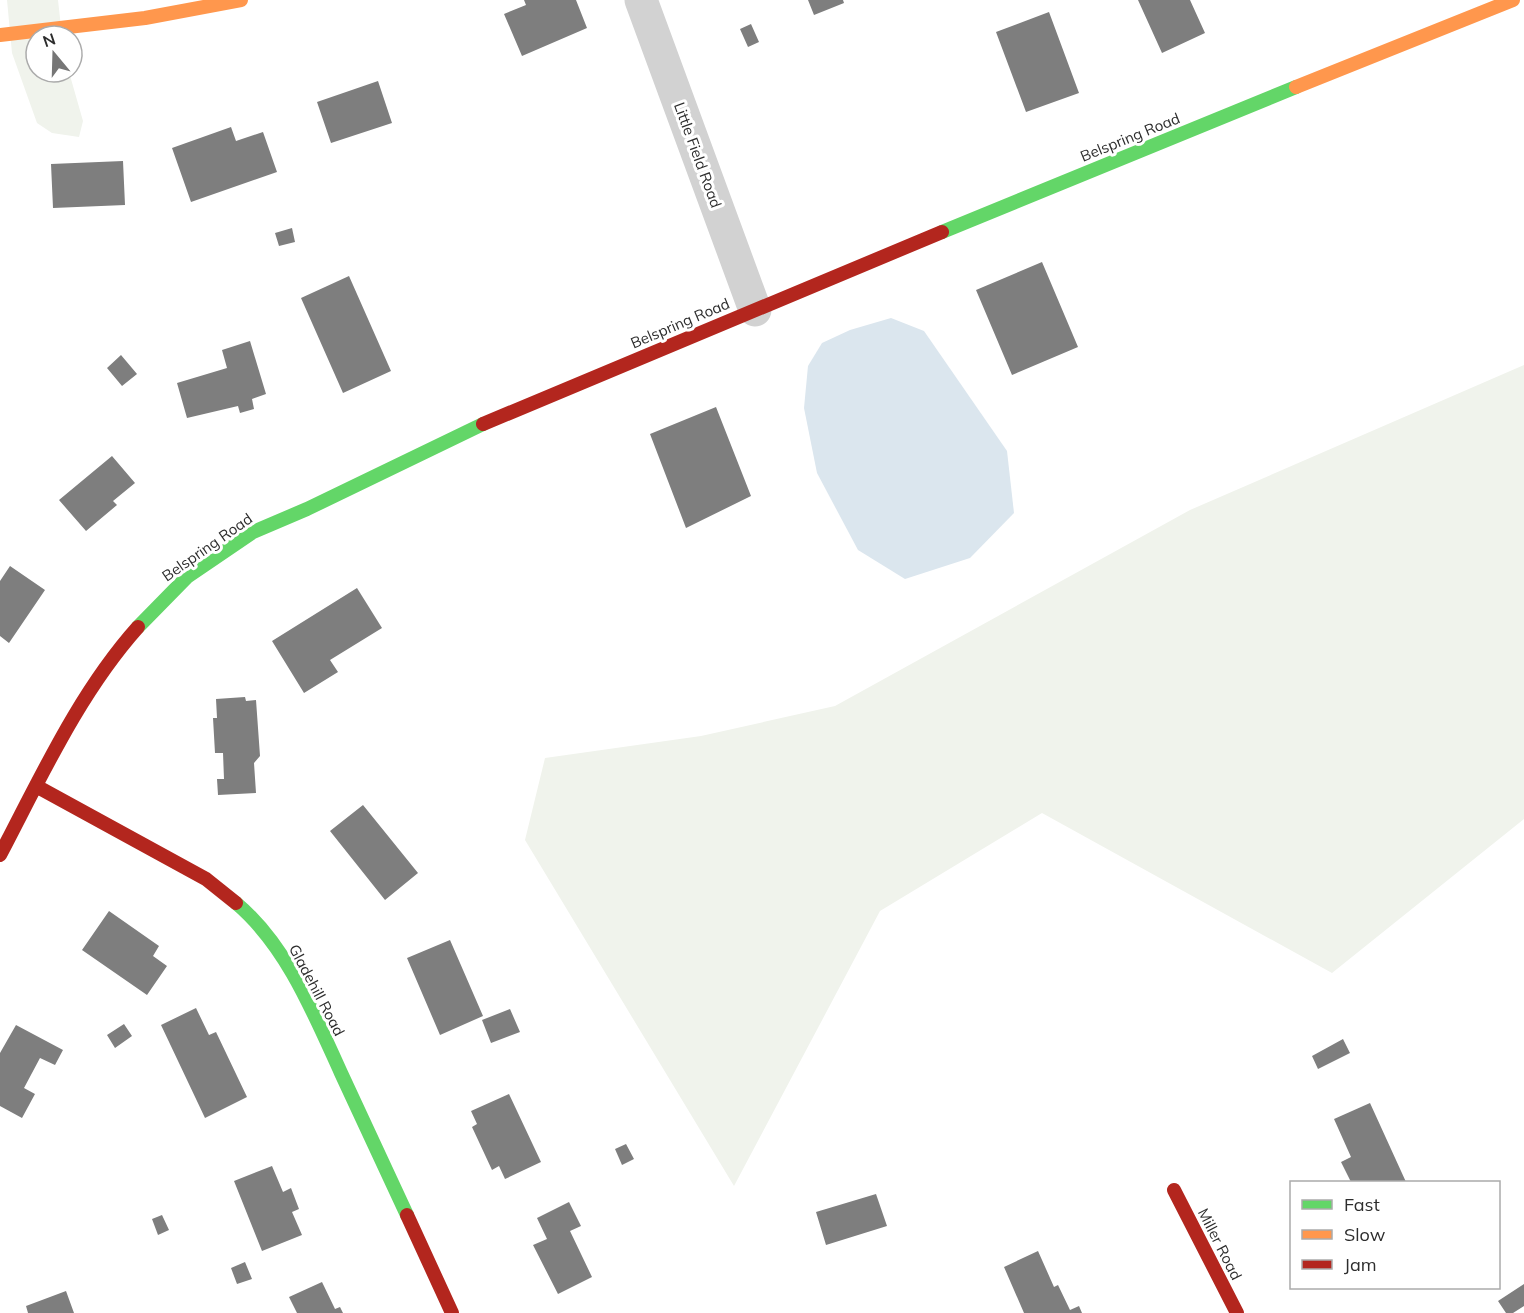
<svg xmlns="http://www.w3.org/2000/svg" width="1524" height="1313" font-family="Mulish,sans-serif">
<rect width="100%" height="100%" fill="#fff"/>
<!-- green -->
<path fill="#f0f3ec" d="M7,0H58L62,36H36V72H69L83,121L79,137L52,133L37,123L12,53Z
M1524,365V819L1332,973L1042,813L880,911L734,1186L525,840L545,758L701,736L835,706L1190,510Z"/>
<!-- water -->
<path fill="#dbe6ee" d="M891,318L924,331L1007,451L1014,513L970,558L905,579L858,550L817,473L804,408L808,366L822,343L850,330Z"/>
<!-- building -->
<path fill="#7e7e7e" d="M524,0H576L587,28L522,56L504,14L526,5Z
M808,0H843L844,3L814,15Z
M1138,0H1190L1205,33L1162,53Z
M1049,12L1079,93L1026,112L996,32Z
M751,24L759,42L748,47L740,29Z
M378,81L392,123L331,143L317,102Z
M231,127L236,141L263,132L277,172L191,202L172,148Z
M123,161L125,205L53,208L51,164Z
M292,228L295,242L279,246L275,233Z
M1042,262L1078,347L1012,375L976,290Z
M349,276L391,371L343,393L301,298Z
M250,341L266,394L252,399L254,409L240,413L238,406L187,418L177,383L227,368L222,350Z
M121,355L137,374L122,386L107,368Z
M716,407L751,496L686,528L650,434Z
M112,456L135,483L113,501L117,505L86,531L59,500Z
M10,566L45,590L9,643L0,636V581Z
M357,588L382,628L330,660L338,672L304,693L272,641Z
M245,697L246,701L256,700L260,756L254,763L256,793L218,795L217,779H224L223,753H215L213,718H217L216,699Z
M363,805L418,873L385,900L330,831Z
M109,911L159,946L153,956L167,966L147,995L82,950Z
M450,940L483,1016L440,1035L407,958Z
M196,1008L209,1035L216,1032L247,1097L205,1118L161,1025Z
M510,1009L520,1032L491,1043L482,1020Z
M124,1024L132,1036L115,1048L107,1035Z
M16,1025L63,1050L55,1065L40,1058L24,1088L35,1094L22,1118L0,1106V1053Z
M1343,1039L1350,1053L1318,1069L1312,1056Z
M509,1094L541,1162L505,1179L499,1166L492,1170L472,1127L477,1124L471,1111Z
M1370,1103L1406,1182H1351L1341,1162L1351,1157L1334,1119Z
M626,1144L634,1159L622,1165L615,1149Z
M272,1166L283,1192L291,1188L299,1209L292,1212L302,1235L262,1251L234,1181Z
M876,1194L887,1226L826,1245L816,1212Z
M569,1202L581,1226L570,1231L592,1277L558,1294L533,1245L547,1239L537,1218Z
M162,1215L169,1230L158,1235L152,1219Z
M1038,1251L1054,1287L1058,1285L1070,1310L1079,1306L1082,1313H1024L1004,1267Z
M245,1262L252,1279L237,1284L231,1268Z
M322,1282L335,1309L340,1307L343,1313H297L289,1297Z
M1524,1284V1306L1513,1313H1506L1498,1301Z
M66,1291L74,1313H28L26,1306Z"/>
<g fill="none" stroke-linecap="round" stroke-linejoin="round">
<!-- street -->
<path stroke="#d2d2d2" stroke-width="33" d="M641,0L755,310"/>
<!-- fast -->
<path stroke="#63d668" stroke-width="14" d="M942,232L1296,87
M138,627L187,577L253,532L307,509L483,424
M236,903C287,946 314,1014 341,1073C363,1121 385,1168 407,1215"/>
<!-- slow -->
<path stroke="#ff974d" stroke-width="14" d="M0,35L145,18L241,0
M1296,87L1513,0"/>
<!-- jam -->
<path stroke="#b3261e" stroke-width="14" d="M483,424L942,232
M36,786L206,879L236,903
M0,855C41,777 79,693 138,627
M1174,1190L1237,1313
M407,1215L452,1313"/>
</g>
<g text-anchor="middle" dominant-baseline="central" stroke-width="6" stroke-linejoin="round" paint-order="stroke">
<!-- street labels -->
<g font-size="15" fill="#2d2d2d" stroke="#fff">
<text transform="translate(1130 137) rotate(-22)">Belspring Road</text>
<text transform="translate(698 155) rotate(70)">Little Field Road</text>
<text transform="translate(680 323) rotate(-23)">Belspring Road</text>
<text transform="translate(207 547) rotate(-35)">Belspring Road</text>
<text transform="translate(317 990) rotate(62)">Gladehill Road</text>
<text transform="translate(1220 1244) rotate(63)">Miller Road</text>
</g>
</g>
<!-- legend -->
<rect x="1290" y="1181" width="210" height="108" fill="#ffffff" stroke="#ababab" stroke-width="1.5"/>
<rect x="1302" y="1200" width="30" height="9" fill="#63d668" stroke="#ababab" stroke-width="1.5"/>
<text x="1344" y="1211" font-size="18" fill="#2d2d2d">Fast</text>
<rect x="1302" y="1230" width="30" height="9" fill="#ff974d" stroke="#ababab" stroke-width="1.5"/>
<text x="1344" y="1241" font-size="18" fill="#2d2d2d">Slow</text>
<rect x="1302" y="1260" width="30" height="9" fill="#b3261e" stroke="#ababab" stroke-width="1.5"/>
<text x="1344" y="1271" font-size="18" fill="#2d2d2d">Jam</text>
<!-- north arrow -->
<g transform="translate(54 54) rotate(341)"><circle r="28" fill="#ffffff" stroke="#ababab" stroke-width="1.5"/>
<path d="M0-4.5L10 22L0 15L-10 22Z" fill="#767676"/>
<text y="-9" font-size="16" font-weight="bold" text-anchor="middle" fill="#2d2d2d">N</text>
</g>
</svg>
